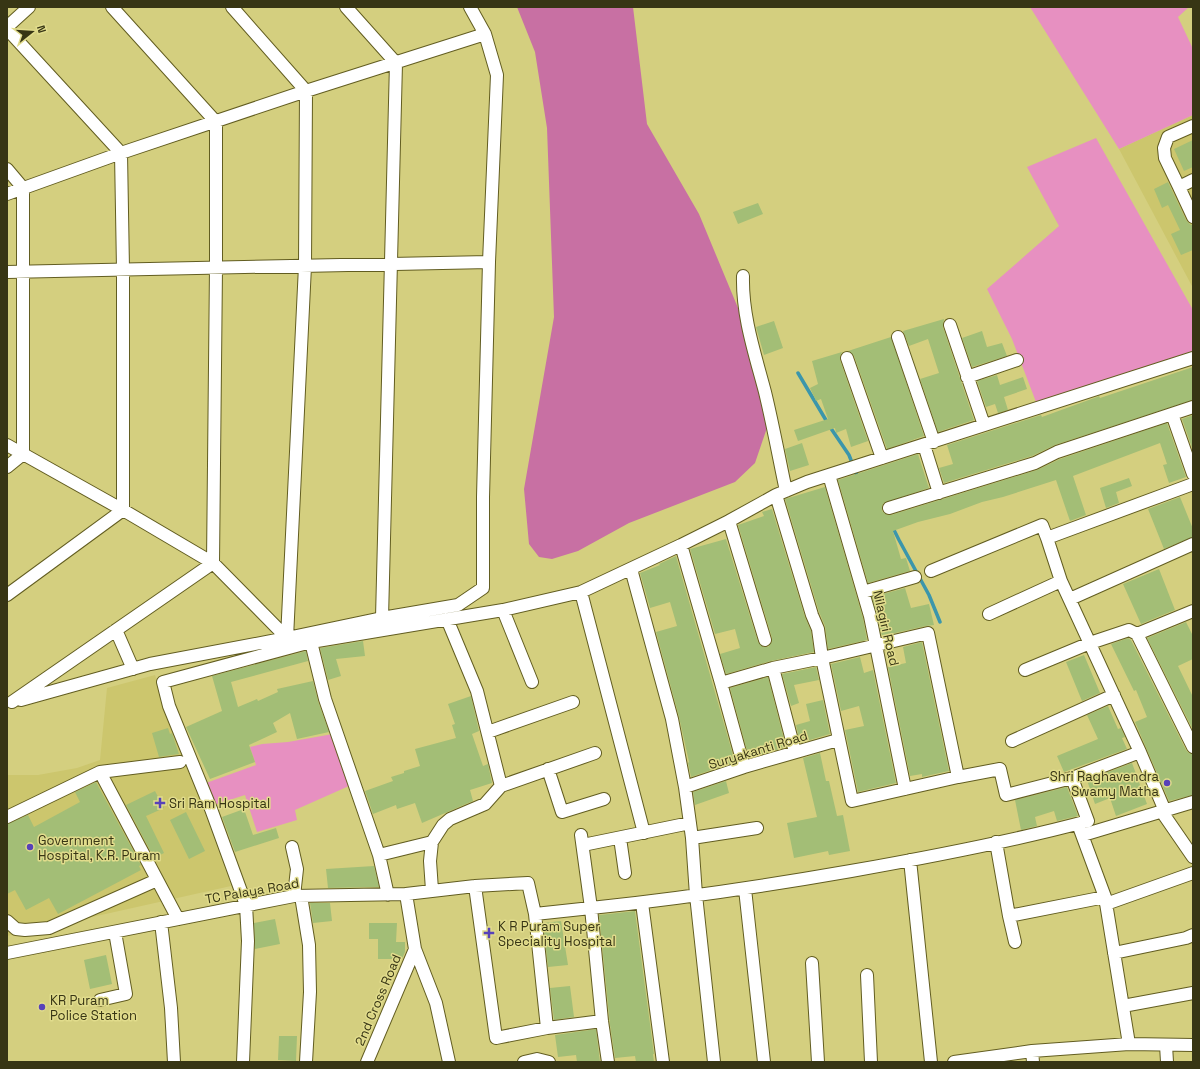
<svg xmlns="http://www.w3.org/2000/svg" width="1200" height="1069" font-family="'Space Grotesk',sans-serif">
<rect width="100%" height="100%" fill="#d4cf7f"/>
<!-- built -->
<path fill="#ccc66d" d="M1193,115V288L1119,149Z
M155,675L231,886L7,936V775H38L77,768L100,760L107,688Z"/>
<!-- green -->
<path fill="#e790c1" d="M1030,7H1189L1178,17L1193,49V115L1119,149Z
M1096,138L1193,310V351L1036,402L1012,339L987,289L1059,226L1027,167Z
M333,734L349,786L295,810L297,820L257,832L245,795L214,805L206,783L256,765L250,747L262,744L288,742Z"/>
<!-- forest -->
<path fill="#c870a3" d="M517,7H633L647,124L699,214L743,320L772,413L755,463L735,482L629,523L578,551L552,559L539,557L529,544L524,489L554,317L547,128L535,52Z"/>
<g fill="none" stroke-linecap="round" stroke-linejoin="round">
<!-- stream -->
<path stroke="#3b96ab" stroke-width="3.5" d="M798,373L830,427L849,455L858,478
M892,526L899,540L929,595L940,622"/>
</g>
<!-- building -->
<path fill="#a3be76" d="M1193,140V167L1184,171L1174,149Z
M1168,182L1186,220L1191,225L1193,224V250L1181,255L1171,234L1180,230L1168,205L1162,208L1154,189Z
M758,203L763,214L738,224L733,212Z
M944,319L943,327L974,420L938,432L920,379L939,373L928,339L909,346L903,331Z
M774,321L783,348L764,355L756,327Z
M982,331L987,347L1002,343L1007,356L972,367L962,338Z
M891,337L924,436L887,449L854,356L848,351Z
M842,352L840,356V360L868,441L851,447L846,429L836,433L835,428L798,441L794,430L828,419L821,399L816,401L810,388L818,384L812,361Z
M1193,367V400L1055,445L1032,456L944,483L939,468L953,464L947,445L1041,415L1042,417L1097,397L1099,396L1100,398Z
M997,375L1000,385L1023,377L1027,389L1004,397L1008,410L998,413L995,404L986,407L977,381Z
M1193,415V451L1182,419Z
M1167,423L1186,477L1169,483L1163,465L1167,464L1160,443L1073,476L1086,515L1070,521L1056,480L1003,497L982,502L950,514L918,522L893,531L901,559L906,558L910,571L868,583L838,480L918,454L929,488L884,503L882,506V511L887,515H891L1037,470L1060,459Z
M802,443L809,465L790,471L785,449Z
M1129,478L1132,486L1116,492L1119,503L1106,508L1100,488Z
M825,487L863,618L867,640L828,649L825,626L819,612L785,499Z
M1180,497L1193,529V537L1164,549L1148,509Z
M772,509L805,617L811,631L814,652L771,661L726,674L720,654L740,648L735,629L715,634L690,549L726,539L758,642L763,647H768L772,642V638L738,525L764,516L762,512Z
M676,556L735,762L691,777L688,763L689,762L679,717L656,632L677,626L670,602L650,608L640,573L660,565L659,564Z
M1159,569L1175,610L1141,624L1123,584Z
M905,588L911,608L929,604L934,625L926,626L882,636L872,597Z
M1186,622L1193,636V659L1178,666L1193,697V730L1147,638Z
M1128,638L1131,640L1186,750L1189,753L1193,754V795L1169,801L1135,722L1147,717L1136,690L1134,691L1111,644Z
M363,641L365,656L336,659L341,676L328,680L320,648Z
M922,642L949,771L922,777V774L910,776L888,667L906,663L903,647Z
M306,651L308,661L231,682L238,707L257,699L258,701L278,692L277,689L313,681L318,701L329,732L297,739L290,713L273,723L277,732L249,745L255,762L210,779L186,727L222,711L212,676Z
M1084,655L1100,693L1082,701L1066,662Z
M860,657L864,673L873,670L896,783L858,792L845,730L864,726L859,706L841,711L831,664Z
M816,667L819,680L794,685L799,703L791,706L782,674Z
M768,677L786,747L749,758L730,688Z
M471,696L479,731L472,734L483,766L488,764L492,783L470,790L473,801L422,823L415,803L397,809L396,805L373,814L365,791L393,781L391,777L404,773V771L420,766L415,749L456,738L452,725L455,724L448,704Z
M823,700L830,734L800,743L796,725L810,721L806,704Z
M1108,706L1118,729L1121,728L1125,737L1122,738L1127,749L1064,772L1057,756L1098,739L1087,715Z
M168,728L170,734L172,733L179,754L159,757L152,733Z
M820,753L826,781H829L837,816L843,815L850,851L829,855L828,851L794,858L787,823L817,817L803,758Z
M1132,763L1147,804L1116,816L1110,798L1095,804L1087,780Z
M726,781L729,793L695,805L693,792Z
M96,782L141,865L139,866L141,870L58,914L49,898L26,910L15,890L7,894V824L28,815L34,827L80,802L75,792Z
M1067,787L1078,816L1057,821L1054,811L1035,817L1037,826L1021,830L1015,800Z
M155,791L164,808L146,816L164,853L154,858L126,805Z
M244,809L253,835L276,828L279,838L235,852L222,817Z
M186,812L205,851L189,859L170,820Z
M374,866L379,887L328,888L326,869Z
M310,903H330L332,921L313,923Z
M635,911L654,1054H653L654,1062H636L635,1056L615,1058L610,1025L599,915Z
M275,919L280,944L255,949L254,923Z
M561,921L568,965L548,967L543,923Z
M369,923H397L396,942H405V952L402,959H378V939H369Z
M106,955L112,984L90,989L84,960Z
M570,986L574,1017L554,1020L550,988Z
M596,1029L600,1062H577L576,1055L558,1057L555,1035Z
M279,1036H297L296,1061L278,1060Z"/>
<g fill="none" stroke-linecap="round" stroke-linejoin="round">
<!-- minor casing -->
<g stroke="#625d21" stroke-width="14">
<path id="minor" d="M232,7L306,91L305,266L287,638L382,618L458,605L483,588V497L489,262L497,75L485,34L470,7
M346,7L396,63L382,618
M7,27L29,7
M7,29L121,153L123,269V510L7,595
M7,169L23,188V454L7,467
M1193,180L1179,187L1193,217
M1179,187L1165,158L1164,148L1168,137L1193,126
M7,194L121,153L306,91L485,34
M7,272L489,262
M743,276C742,316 755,354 765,392C773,425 779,458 786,491
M950,325L984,425
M898,337L934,442
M847,358L882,458
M967,377L1017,360
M1172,414L1193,474
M7,445L123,510L213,563L287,638
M924,445L939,493
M829,475L870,616L905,789
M889,508L1035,463L1057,452L1193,407
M729,521L765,640
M681,545L721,683L744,767
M631,569L672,719L685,787L692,838L696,895L714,1062
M931,571L1042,525L1047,538
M581,592L644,833
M863,592L915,577
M1070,599L1193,544
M503,610L532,682
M989,614L1061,581
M116,630L133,669
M1137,634L1193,611
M311,642L325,699L379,855L388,895
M773,668L822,658L928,633L958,777L852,801L822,658L818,629L812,615L776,495
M1025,670L1090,643L1129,630L1137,634L1193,747
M721,683L773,668L795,752
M21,700L150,664L287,638
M12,702L213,563L216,267V122L112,7
M488,732L573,702
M1012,741L1114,695
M548,769L562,812L604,799
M100,772L178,919
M958,777L1000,769L1006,795L1072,778
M501,786L595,753
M685,787L744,767L838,740
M1165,811L1140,752L1061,581L1047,538L1193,484
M1162,812L1193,857
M7,817L100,772L180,762
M1078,824L1105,897L1129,1044
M581,835L591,908C678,899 765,886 851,871C930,857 1010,842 1088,821L1072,778L1140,752
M1083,835L1193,802
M620,838L625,873
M692,838L757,828
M996,842L1009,916L1105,897
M583,845L690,823
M292,847L297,869L294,896
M379,855L432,842
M910,860L931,1062
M475,886L496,1038L547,1028L602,1021
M745,889L764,1062
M432,890L430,861L432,842L443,825L450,819L485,804L501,786L477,691L447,619
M406,894L415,949L436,1003L449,1062
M301,896L309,945L310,992L306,1062
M642,903L663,1062
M1106,904L1193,873
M535,914L547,1028
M1009,916L1015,942
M7,921L16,929L25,930L49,928L157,880
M161,922L171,1008L174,1062
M7,953L294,896L406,894L475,886L528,883L535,914L591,908L602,1021L608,1062
M1114,953L1186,938L1193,935
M812,963L818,1062
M867,975L871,1062
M100,1000L126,994L115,932
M1123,1006L1193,993
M1166,1045L1167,1062
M243,1062L248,941L246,905L211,809L169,706L163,682L311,642L503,610L581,592L681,545L729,521L776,495L807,482L1193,358
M367,1062L415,949
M524,1062L537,1059L549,1062
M954,1062L1032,1051
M1033,1062L1032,1051L1129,1044L1193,1045"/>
</g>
<!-- minor -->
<use href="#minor" stroke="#fff" stroke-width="12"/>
</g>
<!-- markers -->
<g fill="#5742b9" stroke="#e1dc8c" stroke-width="1.5">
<circle cx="1167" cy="783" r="4"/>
<path d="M158 797h4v4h4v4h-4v4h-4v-4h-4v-4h4z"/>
<circle cx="30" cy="847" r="4"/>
<path d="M487 927h4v4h4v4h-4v4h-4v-4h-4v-4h4z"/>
<circle cx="42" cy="1007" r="4"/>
</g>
<g text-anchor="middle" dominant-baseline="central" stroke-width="3" stroke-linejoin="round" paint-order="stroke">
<!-- street labels -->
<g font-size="13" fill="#373514" stroke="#e1dc8c">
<text transform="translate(886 628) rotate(77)">Nilagiri Road</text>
<text transform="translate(758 750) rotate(-17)">Suryakanti Road</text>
<text transform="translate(252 891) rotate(-10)">TC Palaya Road</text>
<text transform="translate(378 1000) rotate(-67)">2nd Cross Road</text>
</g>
<!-- poi labels -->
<g font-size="13" fill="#373514" stroke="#e1dc8c" text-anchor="start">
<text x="1159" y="776" text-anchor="end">Shri Raghavendra<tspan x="1159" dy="15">Swamy Matha</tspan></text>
<text x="169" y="803">Sri Ram Hospital</text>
<text x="38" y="840">Government<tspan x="38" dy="15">Hospital, K.R. Puram</tspan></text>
<text x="498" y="926">K R Puram Super<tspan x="498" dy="15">Speciality Hospital</tspan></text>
<text x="50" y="1000">KR Puram<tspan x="50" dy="15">Police Station</tspan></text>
</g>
</g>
<!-- border -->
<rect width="1200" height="1069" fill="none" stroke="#373514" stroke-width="16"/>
<!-- north arrow -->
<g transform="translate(32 32) rotate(73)" stroke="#e1dc8c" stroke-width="3" paint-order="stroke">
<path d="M0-3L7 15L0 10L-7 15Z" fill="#373514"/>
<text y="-6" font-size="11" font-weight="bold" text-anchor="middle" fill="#373514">N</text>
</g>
</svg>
